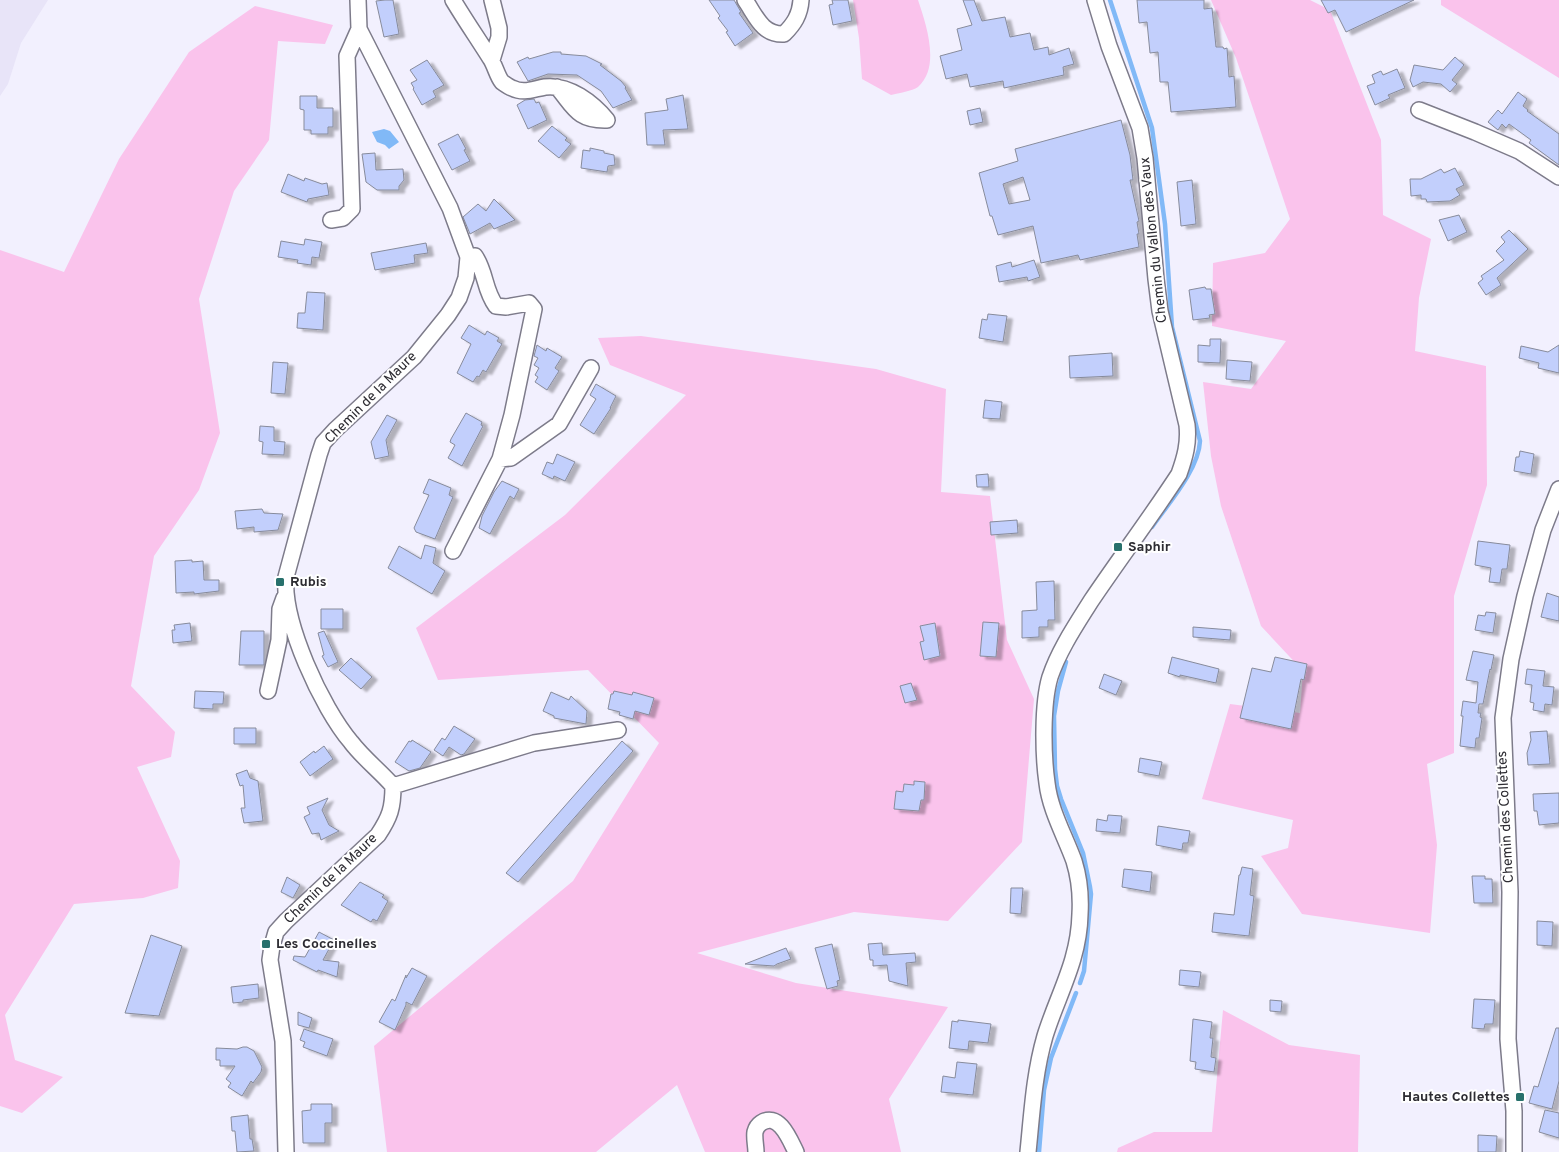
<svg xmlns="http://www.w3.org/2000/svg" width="1559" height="1152" font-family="Overpass,sans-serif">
<defs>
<filter id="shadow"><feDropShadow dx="5.5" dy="3" stdDeviation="1" flood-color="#0004"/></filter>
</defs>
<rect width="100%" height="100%" fill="#f2f0fe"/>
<!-- built -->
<path fill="#e8e4f8" d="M0,0H48L21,43L8,84L0,96Z"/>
<!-- green -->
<path fill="#fac3ec" d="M853,0H918C926,24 941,67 918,87C912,91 899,93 891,95L862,79L859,38Z
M1211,0H1310L1330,10L1381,140L1383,215L1431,239L1419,298L1415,351L1486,366L1487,485L1454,596V753L1427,764L1437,845L1430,933L1302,914L1261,856L1288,848L1293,820L1202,799L1230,704L1300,713L1303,671L1261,626L1221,506L1211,456L1203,382L1251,389L1286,341L1212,326L1213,263L1265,253L1290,219L1236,58Z
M1441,0H1559V78L1441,5Z
M255,6L333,25L325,44L278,41L269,140L234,191L199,299L220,433L199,490L154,556L131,686L175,732L171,757L137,767L180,861L178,888L143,898L74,904L5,1015L15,1060L63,1077L22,1113L0,1106V250L64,272L119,159L189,52Z
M641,336L876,369L946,389L941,492L990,496L1007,640L1034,699L1022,842L948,921L854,912L697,953L796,983L948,1007L889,1099L901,1152H705L677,1085L596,1152H387L374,1046L573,881L659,743L588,670L438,680L416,628L565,515L686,395L610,365L598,338Z
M1223,1010L1289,1045L1360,1055L1358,1152H1117L1118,1148L1154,1132H1212Z"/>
<!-- water -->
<path fill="#81b9f7" d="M384,129L390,131L399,142L389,149L385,145L377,142L372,132Z"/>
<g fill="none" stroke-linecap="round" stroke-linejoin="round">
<!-- stream -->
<path stroke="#81b9f7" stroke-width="4.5" d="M1110,0L1152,128L1165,224L1172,327L1200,441C1199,469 1168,504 1152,527
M1066,662L1058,691L1054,716L1055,769L1057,786L1061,799L1083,853L1090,887L1091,894L1084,971L1080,983
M1039,1152L1044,1090L1051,1058L1076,993"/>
</g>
<!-- building -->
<path fill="#c2cffc" stroke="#878b9b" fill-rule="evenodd" filter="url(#shadow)" d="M385,0H393L399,34L384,37L376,1Z
M709,0H734L741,12L739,13L753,33L735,46L726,32L728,31L718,18L720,16Z
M832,0H848L852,21L833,25L829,5L833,4Z
M963,0H974L982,21L1005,17L1010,37L1030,33L1034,50L1048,47L1049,55L1069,48L1074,64L1063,67L1064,75L1004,88L1003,81L970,87L967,74L946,79L940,56L962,50L957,29L972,25Z
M1137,0H1204V9L1212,8L1216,47H1223L1224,49L1227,48L1229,77L1234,76L1236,107L1171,112L1168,82H1160L1158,52L1150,53L1147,22L1139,23Z
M1321,0H1414L1346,32L1335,10L1328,13Z
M553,52H561V54L586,56L602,64L600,65L621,81L626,87L625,88L632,100L613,108L601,91L577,75L548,74L528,81L517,62L528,57L529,59Z
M1455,57L1464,65L1452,80L1457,84L1450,92L1441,84L1423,82L1413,87L1410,80L1414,65L1443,70Z
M427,60L444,85L433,91L436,97L422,105L413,89L414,88L411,83L417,80L410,70Z
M1397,69L1405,88L1388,95L1390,98L1375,105L1367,86L1375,83L1372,75L1381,71L1383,75Z
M1518,92L1527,99L1523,106L1528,110L1527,111L1559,134V165L1529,143L1531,140L1509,124L1506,128L1502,124L1498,130L1488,122L1498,110L1502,114Z
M683,95L688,129L663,130L665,145H647L645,113L668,110L666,99Z
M300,96H317V108H333V127H328V134H311V130H304V110L300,109Z
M534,99L536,103L539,102L547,120L528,129L517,105L525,100Z
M980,108L983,122L970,125L967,111Z
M1121,120L1130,155L1133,180H1130L1139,221L1137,222L1139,234H1137L1139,247L1080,260L1078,255L1041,263L1033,226L998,235L992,216H990L979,173L1018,161L1015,149ZM1023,177L1030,200L1009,204L1003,184Z
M552,126L567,138L565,140L571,144L559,158L538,141Z
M458,134L466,149L464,150L470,161L452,170L438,144Z
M590,148L604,151V153L614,155L615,165L608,166L607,172L581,168L583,150L590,151Z
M375,153L376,170L403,169L404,180L399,186V190H377L366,182L362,154Z
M1455,168L1464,185L1456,189L1460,195L1450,201L1427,202L1426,199H1421V195L1411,196L1410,179H1421L1441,169L1444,173Z
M288,174L304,181L305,178L322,184L327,183L329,195L308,199L307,202L281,192Z
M1192,180L1196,224L1181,226L1177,182Z
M494,199L515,220L494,229L490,223L470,234L463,217L478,204L486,211Z
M1459,215L1467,232L1448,241L1439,220Z
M1509,230L1528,249L1497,278L1501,285L1486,295L1478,283L1483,279L1481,276L1504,260L1496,251L1505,242L1501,237Z
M305,239L322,242L319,258L312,257L311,265L297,263L298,260L278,257L281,241L304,245Z
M426,243L428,253L414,255L415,263L375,270L371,253Z
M1034,260L1040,277L1028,281L1027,277L999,282L996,266L1011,262L1012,267Z
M1205,287L1206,289H1211L1215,314L1209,315L1210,318L1193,320L1189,290Z
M307,292L325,293L323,330L297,328L298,313H305Z
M988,314L1007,316L1003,342L979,338L982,319L987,320Z
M469,325L485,335L487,331L499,338L497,341L502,344L486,372L483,370L479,377L477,376L473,382L457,373L471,344L461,338Z
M1210,339H1221L1220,363L1198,362V345L1210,346Z
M537,345L546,351L547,348L562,357L555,368L559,371L547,390L535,382L538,377L535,375L539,368L534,365L538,358L534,356Z
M1559,345V373L1538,368L1539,363L1519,358L1521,346L1548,352Z
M1112,353L1113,376L1070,378L1069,356Z
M1227,360L1252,362L1250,381L1226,379Z
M273,362L288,363L285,394L271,393Z
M596,384L616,396L610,408H611L594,434L580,425L596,399L590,395Z
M985,400L1002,402L1000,419L983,418Z
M466,413L482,422L481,425L483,426L462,466L448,458L455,445L450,442L451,439Z
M387,415L397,420L386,440L389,456L375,459L371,442Z
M260,426L274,427V441L285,442L284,455L262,454L263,442L259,441Z
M1520,451L1534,454L1531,474L1514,471L1516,457H1519Z
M557,454L575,462L565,481L554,476L553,479L542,474L547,462L553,464Z
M988,474L989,487H977L976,475Z
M429,479L451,488L449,495L453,497L435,539L416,532L414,528L429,495L423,493Z
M502,481L519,489L514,499L510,496L490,534L479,528L482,516L494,492Z
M262,509L264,513L283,514L278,530L254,532V527L237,529L235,511Z
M1017,520L1018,533L991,535L990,522Z
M1478,541L1510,545L1507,569H1502L1500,583L1489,582L1491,568L1475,565Z
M425,545L436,548L433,563L445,571L432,594L388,568L399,546L421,559Z
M192,560V562L203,561L204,580H219V591L194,594V592L176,593L175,561Z
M1054,581L1055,620H1048V627H1039V637L1022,638V611L1037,610L1036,582Z
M1547,593L1559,597V621L1541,617Z
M321,609H343V629H321Z
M1486,612L1496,613L1493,633L1475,630L1478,615L1485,616Z
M983,622L999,623L996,657L980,656Z
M190,623L192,641L173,643L172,630H175L174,625Z
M935,623L940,656L924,660L920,642L924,641L920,626Z
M1193,627L1231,630L1230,640L1193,637Z
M241,631H264V665H239Z
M324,631L338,662L328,667L322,656L324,655L318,633Z
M1473,651L1494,655L1491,670L1490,669L1483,704H1479L1478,713H1481L1480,717L1482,718L1479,738H1476L1475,748L1460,746L1463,716H1461L1463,701L1476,703L1478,682L1466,680Z
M1172,657L1219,669L1216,683L1180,675V677L1168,673Z
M1275,657L1307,664L1304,680L1301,679L1291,729L1240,718L1252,668L1271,672Z
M351,658L372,677L361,689L339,670Z
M1527,669L1545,671L1543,686L1554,687L1552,705L1545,704L1544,712L1533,710L1534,703L1530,702L1532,685L1525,684Z
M1104,674L1122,681L1116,695L1099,688Z
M911,683L917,700L905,703L900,686Z
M195,691L224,692L223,704H213V709L194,708Z
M614,691L632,695L633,692L654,698L649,715L635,711L633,719L619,715L620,712L608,709L611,694H613Z
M551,692L569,700L571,696L587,711L586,724L554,718V716L543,711Z
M454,726L475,739L464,754L461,755L449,747L443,756L434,750L442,738L445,740Z
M234,728H256V744H234Z
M1547,731L1550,764L1528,765L1527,753L1531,740L1530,732Z
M412,740L431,752L420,768L409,771L395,762L409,741L411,742Z
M622,741L633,751L518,882L506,873Z
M324,746L333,759L310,776L300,762L314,751L315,753Z
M1140,758L1162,762L1159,776L1138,772Z
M247,770L250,778L258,781L263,821L244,823L241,808H245L243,785L240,786L236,774Z
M914,781L925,782L924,800H921L919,811L894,809L896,791L903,792L904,784L914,785Z
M1559,793V823L1539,825L1537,811H1534L1533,794Z
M328,798L322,810L329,825L339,831L321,840L319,833L312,834L304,817L310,814L307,807Z
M1108,815L1122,816L1120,833L1096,831L1097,819L1107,821Z
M1158,826L1190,831L1188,843H1183L1182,850L1156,845Z
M1242,867L1253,869L1250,895L1254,896L1249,936L1212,932L1214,913L1234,915L1239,875H1240Z
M1124,869L1152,872L1150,892L1122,887Z
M1472,876H1485V879H1492L1493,903H1474Z
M287,877L300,885L293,898L281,892Z
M360,882L384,895L382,897L388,901L377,921L373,919L371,922L341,905Z
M1011,888H1023L1021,914L1010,913Z
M1537,921L1553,922L1552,946L1537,945Z
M319,932L334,940L323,960L339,962L337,977L318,970L317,972L293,960L294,956L305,957Z
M151,935L182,946L159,1016L125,1013Z
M882,943L883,955L915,953L916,962L906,963L908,986L889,981L887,965L873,966V960H870L868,944Z
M832,944L840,980L837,981L838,986L827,989L815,948Z
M786,948L791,959L777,964L774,966L745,964Z
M412,968L427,976L412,1005L406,1002V1005L395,1030L379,1022L392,999L395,1001L406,975V978Z
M1180,970L1201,972L1199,987L1179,985Z
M258,984L259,998L243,1000V1002L233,1003L231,987Z
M1474,999L1495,1000L1493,1024H1485L1484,1029L1472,1028Z
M1270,1000L1282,1001L1281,1012L1270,1011Z
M298,1012L312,1018L309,1028L298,1025Z
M1193,1019L1212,1022L1210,1038H1213L1211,1057L1216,1058L1214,1072L1195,1069L1196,1062L1190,1061Z
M958,1020L991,1024L988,1043L969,1041L968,1050L949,1048L952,1021L958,1022Z
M1556,1028H1559V1081L1552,1109L1529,1103L1534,1086L1538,1087Z
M304,1029L333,1039L327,1056L303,1047L305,1042L300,1040Z
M243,1047H247L254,1051L262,1067L261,1072L253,1083L251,1081L242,1096L228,1087L231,1083L226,1079L235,1066H220V1060H216V1048L237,1049Z
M957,1062L977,1064L973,1095L941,1092L943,1076L955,1078Z
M311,1104H332V1123H325V1143H303L302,1111L311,1110Z
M1545,1110L1559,1113V1138L1539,1132Z
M248,1115L250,1139H252L254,1151L237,1152L235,1131H232L231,1117Z
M1478,1135L1497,1136L1496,1152H1478Z"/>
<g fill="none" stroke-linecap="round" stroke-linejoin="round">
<!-- minor casing -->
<g stroke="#7d7b8a" stroke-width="18">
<path id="minor" d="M453,0C465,20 478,39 490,58C495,65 497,76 502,82C505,84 509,87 512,88C524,94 533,89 545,87C569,84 593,103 607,120C577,121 574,107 557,87
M492,0L499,28V37L492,60
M745,0C756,16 762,35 784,34C794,24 800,15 801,0
M1419,110L1475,132L1519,151L1559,177
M331,220L343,218L352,209L347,56L359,29
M500,459L511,458L559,424L591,368
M453,551L500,459L512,415L534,309L529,303L506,307L496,306C484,290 486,272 475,256L468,257
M268,691L279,640L280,609L284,598
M393,786L534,743L618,730
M286,1152L283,1041L270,960L272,946L276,932L286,921L378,835C390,817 393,808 393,786C380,771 363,758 351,742C322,708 282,622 286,577L319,455L323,443L335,430L414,357L448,315L459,298L466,278L468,257L450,208L359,29L358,0
M756,1152C756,1146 754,1138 755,1132C756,1128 758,1125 761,1123C779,1111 790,1140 796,1152
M1028,1152C1032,1113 1034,1074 1045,1036C1058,994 1079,961 1080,914C1081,897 1079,877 1074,861C1065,836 1050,810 1047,783C1043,755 1042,704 1050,677C1059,650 1076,625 1091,601C1120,558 1151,517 1179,474C1185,457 1189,443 1187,425L1160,311L1156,279L1145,158L1140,128L1109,46L1095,0
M1514,1152V1111L1508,1039L1510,892L1503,718L1511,659L1525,596L1543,530L1559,489"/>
</g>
<!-- minor -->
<use href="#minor" stroke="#fff" stroke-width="15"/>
</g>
<!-- markers -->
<g fill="#28716c" stroke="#fff" stroke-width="2">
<rect x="1113" y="542" width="10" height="10" rx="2.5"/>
<rect x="275" y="577" width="10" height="10" rx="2.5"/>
<rect x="261" y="939" width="10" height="10" rx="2.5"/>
<rect x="1515" y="1092" width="10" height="10" rx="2.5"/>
</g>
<g text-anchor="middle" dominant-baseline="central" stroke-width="4" stroke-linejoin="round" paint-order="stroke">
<!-- street labels -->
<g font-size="14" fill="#2d2c32" stroke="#fff">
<text transform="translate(1154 240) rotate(-96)">Chemin du Vallon des Vaux</text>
<text transform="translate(371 398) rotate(-45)">Chemin de la Maure</text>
<text transform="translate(1506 817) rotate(-93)">Chemin des Collettes</text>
<text transform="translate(331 879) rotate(-44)">Chemin de la Maure</text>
</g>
<!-- poi labels -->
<g font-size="14" font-weight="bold" fill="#2d2c32" stroke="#fff" text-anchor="start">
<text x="1128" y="547">Saphir</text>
<text x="290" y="582">Rubis</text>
<text x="276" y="944">Les Coccinelles</text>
<text x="1510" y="1097" text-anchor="end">Hautes Collettes</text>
</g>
</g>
</svg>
